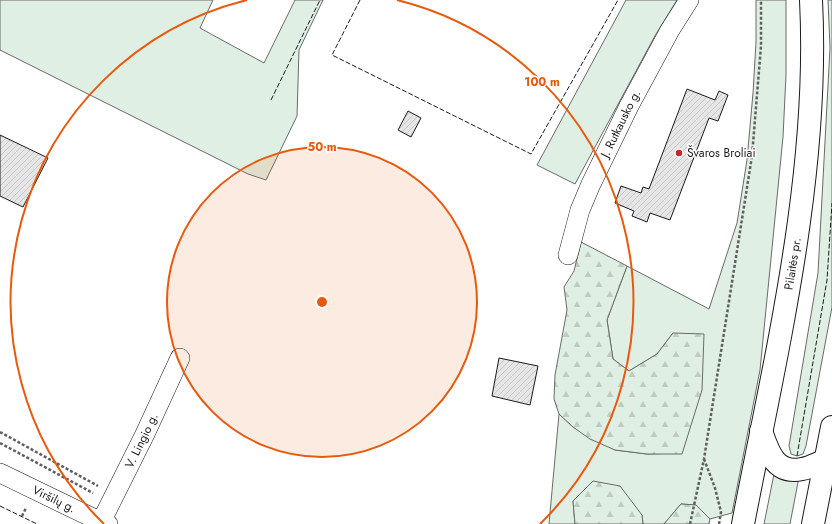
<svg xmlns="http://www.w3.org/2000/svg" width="832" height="524" font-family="Jost,sans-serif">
<defs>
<pattern id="forest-firs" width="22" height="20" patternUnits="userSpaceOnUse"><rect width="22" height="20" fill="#e0efe3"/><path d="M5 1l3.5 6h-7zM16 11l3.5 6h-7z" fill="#c0ccc2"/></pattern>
<pattern id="building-hatch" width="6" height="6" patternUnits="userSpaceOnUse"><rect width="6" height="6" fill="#e6e6e6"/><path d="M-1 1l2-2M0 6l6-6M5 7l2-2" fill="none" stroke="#c5c5c5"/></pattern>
</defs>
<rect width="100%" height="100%" fill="#fff"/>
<!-- green -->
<path fill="#e0efe3" stroke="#6a6a6a" d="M0,0H213L200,28L264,63L295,0H323L299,50L297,116L266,180L248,174L0,50Z
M626,0H677L656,34L575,184L537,165Z
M756,0H786V75L783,137L760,370L732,513L710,519L696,505L681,504L664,524H643L642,515L573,501L575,524H549L559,414L573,427L615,450L647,454L682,453L673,333L657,354L629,371L613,359L607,320L627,266L709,309L737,223L747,160L753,93L756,42Z
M828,0H832V307L806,446L803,454L797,456L791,454L789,446L818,273L830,48Z
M774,474L797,480L798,482L790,524H764Z"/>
<!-- forest -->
<path fill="url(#forest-firs)" stroke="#6a6a6a" d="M581,242L627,266L607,320L613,359L629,371L657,354L673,333L704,334L702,390L682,454H647L615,450L590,439L573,427L559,414L554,399L555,375L567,310L564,287L574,271Z
M593,481L620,486L642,515L643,524H575L573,501Z
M681,504L696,505L710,519L709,524H664Z"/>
<!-- building -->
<path fill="url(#building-hatch)" stroke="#1a1a1a" d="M687,89L715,100L719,91L728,95L718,121L709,118L670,220L650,213L647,222L632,216L634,211L615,203L621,186L641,193L643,187L649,189Z
M408,111L421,118L411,137L398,130Z
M0,135L48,158L23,207L0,196Z
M499,358L538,366L530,405L492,396Z"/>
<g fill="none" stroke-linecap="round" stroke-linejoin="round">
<!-- minor casing -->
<g stroke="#1a1a1a" stroke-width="20">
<g id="minor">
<path id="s1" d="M568,255L580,210L591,184L629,106L670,30L689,0"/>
<path id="s2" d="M0,473L93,518L108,524"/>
<path id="s3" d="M101,522L145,434L180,358"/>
</g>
</g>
<!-- primary casing -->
<g stroke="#1a1a1a" stroke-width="24">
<g id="primary">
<path d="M761,431C768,451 775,475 802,469C810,468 818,463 826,460"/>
<path id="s4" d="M743,524C776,353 820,175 811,0"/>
<path d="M813,524L832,427"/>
</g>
</g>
<!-- path -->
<path stroke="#5f5f5f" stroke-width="2.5" stroke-dasharray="3 2" stroke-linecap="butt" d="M0,432L98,486
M0,443L93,493
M704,459L715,488L721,512L719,524
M22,516L26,508
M690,524L704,459L752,156L761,46V0"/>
<!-- minor -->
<use href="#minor" stroke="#fff" stroke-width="19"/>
<!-- primary -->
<use href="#primary" stroke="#fff" stroke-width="22"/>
<!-- fence -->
<path stroke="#1a1a1a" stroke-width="1" stroke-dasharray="5 2" stroke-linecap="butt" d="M360,0L332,55L531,154L618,0
M271,100L320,0
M797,456L827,280L832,203
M0,506L37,524"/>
</g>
<!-- distance rings -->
<circle cx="322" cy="302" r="155" fill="#e8590c" fill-opacity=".12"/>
<g fill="none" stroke="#e8590c" stroke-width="2">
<circle cx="322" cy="302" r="155"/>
<path d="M104 524A311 311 0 0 1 247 0M397 0A311 311 0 0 1 540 524"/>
</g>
<!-- markers -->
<circle fill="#c62828" stroke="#fff" stroke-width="1.5" cx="679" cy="153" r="4"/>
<g text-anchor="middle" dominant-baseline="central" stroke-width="3" stroke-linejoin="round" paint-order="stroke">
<!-- street labels -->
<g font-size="12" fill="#1a1a1a" stroke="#fff">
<text stroke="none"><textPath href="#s1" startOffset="142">J. Rutkausko g.</textPath></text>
<text stroke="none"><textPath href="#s4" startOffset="265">Pilaitės pr.</textPath></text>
<text stroke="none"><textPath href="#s3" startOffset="91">V. Lingio g.</textPath></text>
<text stroke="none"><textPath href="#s2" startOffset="60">Viršilų g.</textPath></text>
</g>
<!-- poi labels -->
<g font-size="12" fill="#1a1a1a" stroke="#fff" text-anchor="start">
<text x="687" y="153">Švaros Broliai</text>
</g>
</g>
<circle cx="322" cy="302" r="6" fill="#e8590c" stroke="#fff" stroke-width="2"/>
<g font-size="12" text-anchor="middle" font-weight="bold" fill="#e8590c" stroke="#fff" stroke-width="3" stroke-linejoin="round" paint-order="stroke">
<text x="542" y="86">100 m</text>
<text x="322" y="151">50 m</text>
</g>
</svg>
